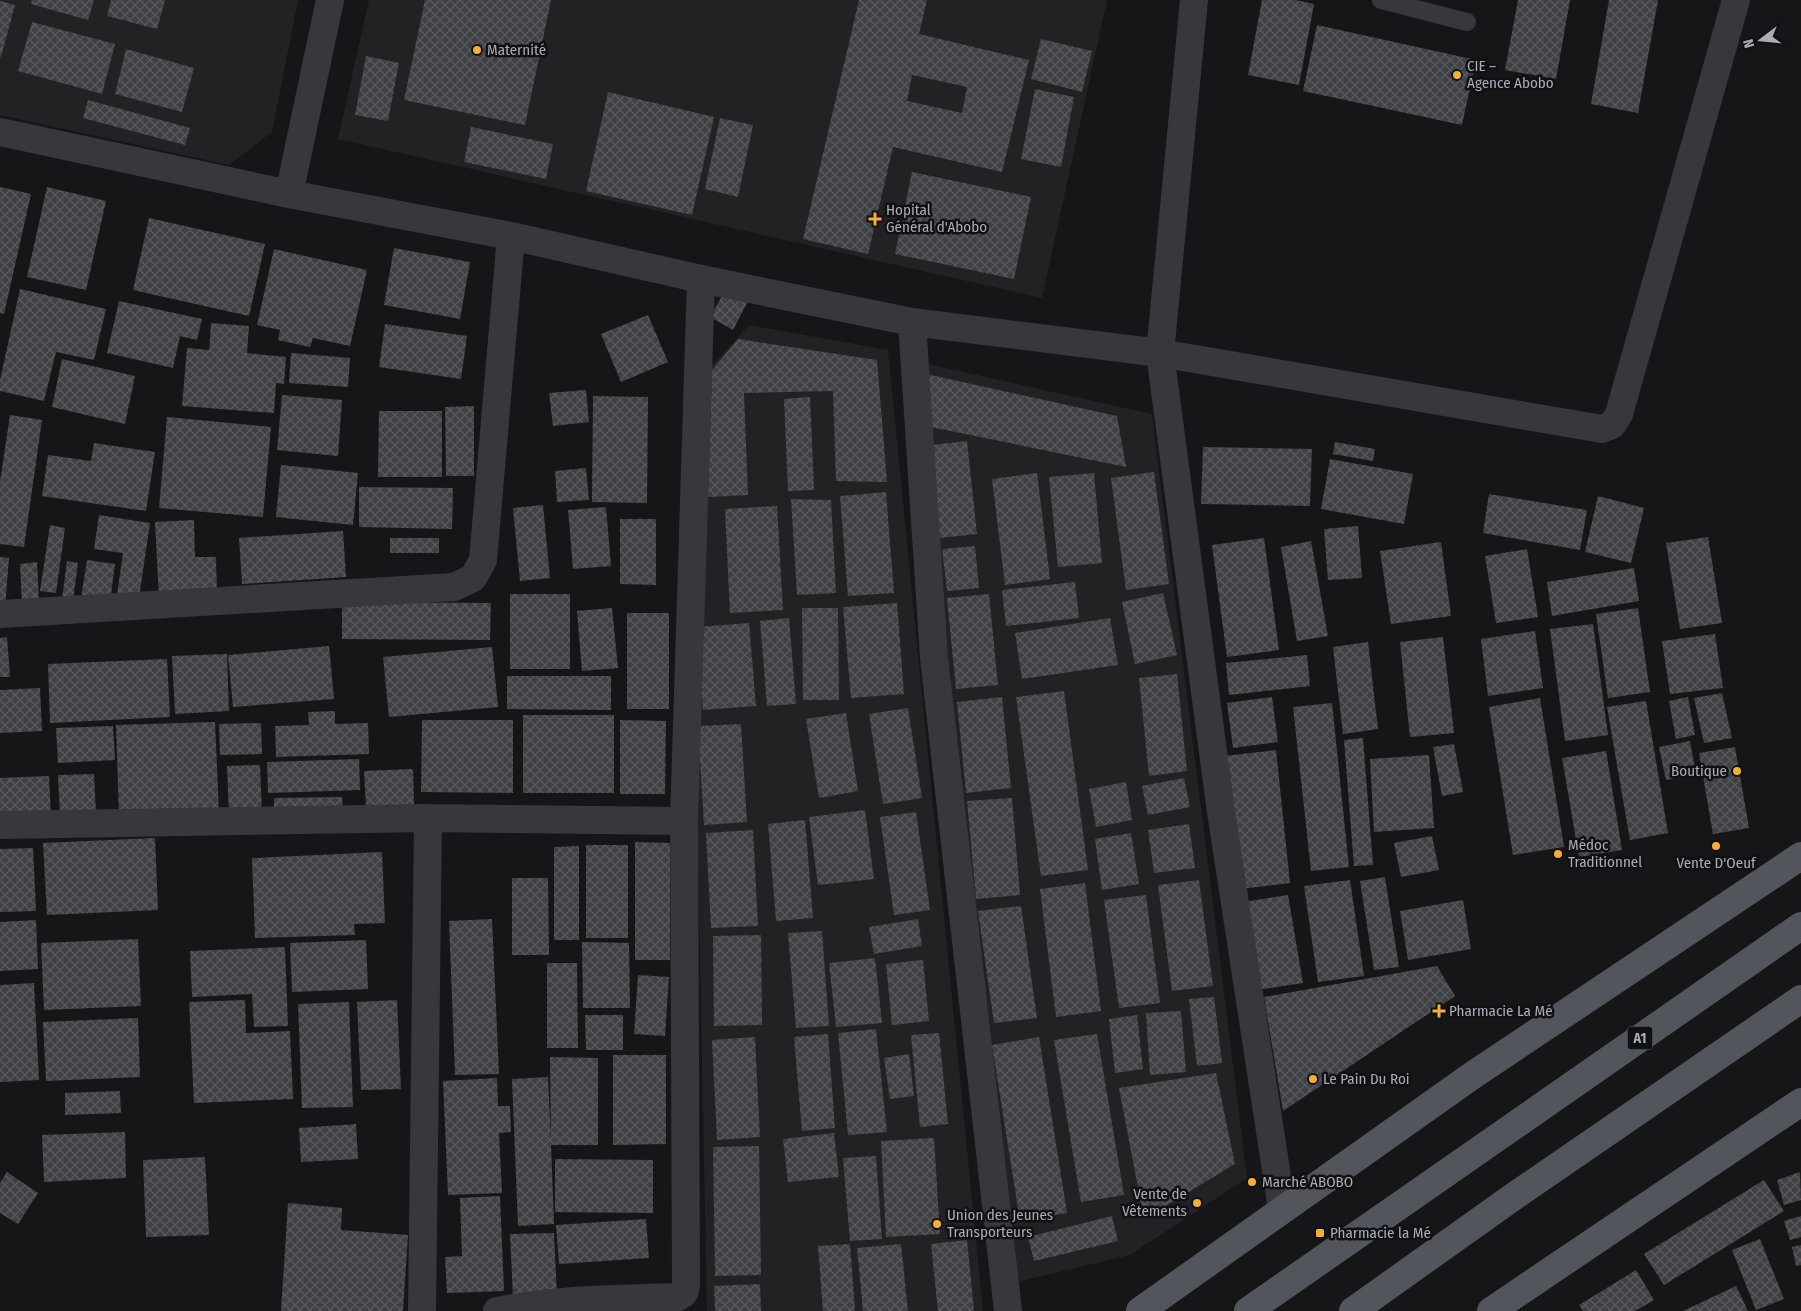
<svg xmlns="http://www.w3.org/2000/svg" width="1801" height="1311" font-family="'Fira Sans Condensed',sans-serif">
<defs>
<pattern id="building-cross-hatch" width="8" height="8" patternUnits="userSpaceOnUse" patternTransform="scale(1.25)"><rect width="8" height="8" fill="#404145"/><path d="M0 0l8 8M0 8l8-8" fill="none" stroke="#595a5e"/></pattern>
</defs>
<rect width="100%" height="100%" fill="#161618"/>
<!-- built -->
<path fill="#222225" d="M0,0H298L272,132L229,165L0,115Z
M369,0H1107L1042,298L338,139Z
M749,325L888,350L983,1311H707L694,657L706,372Z
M919,362L1152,414L1247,1178L1130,1255L1009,1284Z"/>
<!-- building -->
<path fill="url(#building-cross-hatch)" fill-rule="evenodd" d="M32,0H94L88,20L31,4Z
M111,0H165L157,29L107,16Z
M425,0H551L525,125L404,100Z
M859,0H927L919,34L1029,60L1002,172L893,147L868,254L803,239ZM912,75L967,87L962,113L907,101Z
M1262,0H1295L1314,4L1299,85L1248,75Z
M1518,0H1570L1556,79L1505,70Z
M1609,0H1658L1638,113L1591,104Z
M0,1L15,5L1,57H0Z
M32,22L115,44L102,94L18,71Z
M1317,25L1476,60L1462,125L1303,91Z
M1041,39L1092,51L1082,92L1031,79Z
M126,49L194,68L182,112L115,94Z
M366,56L399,63L388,121L355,115Z
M1035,89L1074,97L1061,167L1021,159Z
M608,92L714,117L692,215L586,191Z
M88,100L190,128L185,145L83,118Z
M720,118L753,125L738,197L705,189Z
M471,127L553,144L546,179L464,162Z
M912,172L1031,197L1014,279L895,254Z
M0,187L31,194L4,314L0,313Z
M47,187L106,201L86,290L27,277Z
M149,218L265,244L249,316L133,290Z
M394,248L470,262L460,319L384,305Z
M274,249L367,270L350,346L313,338L310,347L278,340L280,330L257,325Z
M20,289L106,309L94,360L56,352L44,401L0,391V380Z
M725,291L747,303L733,330L710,317Z
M119,301L202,319L197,340L180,336L173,368L107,353Z
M648,315L668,362L621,382L601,334Z
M211,323L249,326L247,353L286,357L284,384L276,383L274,413L182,406L187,348L209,350Z
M385,324L467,336L461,379L379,367Z
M738,339L877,360L887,482L836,481L833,391L744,393L748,495L708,497L712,370Z
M291,353L350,358L348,387L289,383Z
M62,359L135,376L125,424L52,407Z
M926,374L1117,416L1126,467L926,426Z
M586,390L589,422L553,426L549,393Z
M282,395L342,400L338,456L277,450Z
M593,396L648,397L647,503L592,502Z
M810,397L814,490L788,491L784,399Z
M474,406V476H446L445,407Z
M379,411H442V477H378Z
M10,415L42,420L24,547L0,544V482Z
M167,417L271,427L263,517L159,508Z
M967,441L977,534L940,538L931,445Z
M1335,442L1375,449L1373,461L1333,454Z
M94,443L155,452L146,511L42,496L48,455L91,461Z
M1203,447L1312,449L1310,506L1201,504Z
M1330,459L1413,474L1404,524L1321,509Z
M281,465L358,473L353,525L276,517Z
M586,468L589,500L557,502L555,471Z
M1154,472L1169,584L1126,590L1111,478Z
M1037,473L1050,579L1005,585L992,479Z
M1094,473L1102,563L1058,567L1049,477Z
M359,487L453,488L452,529L359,527Z
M886,492L894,593L848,596L840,496Z
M1489,494L1587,510L1580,550L1483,533Z
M1598,496L1644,508L1631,563L1585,552Z
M791,499L831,500L836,593L797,595Z
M543,505L550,578L520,581L513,508Z
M777,506L783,610L730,613L725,509Z
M606,507L611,566L573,569L568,510Z
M99,515L150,523L139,598L117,595L123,553L94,549Z
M620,519H656V585L620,584Z
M194,520L195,557H216L217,596L159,599L155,522Z
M50,525L65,528L56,593L40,591Z
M1358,526L1362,578L1328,580L1324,529Z
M343,531L346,577L242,584L239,538Z
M1708,537L1722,623L1680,629L1666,543Z
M390,538H439V553H390Z
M1264,538L1279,650L1227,657L1212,545Z
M1311,541L1328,636L1297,641L1281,547Z
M1441,542L1451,616L1391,624L1380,551Z
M975,546L979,588L947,591L942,549Z
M1527,549L1538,617L1496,623L1485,556Z
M0,557L9,558L5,608H0Z
M87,560L115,564L110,602L81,598Z
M67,561L78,563L73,601L62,599Z
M37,562L39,604H22L20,564Z
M1634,568L1639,601L1552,616L1547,582Z
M1075,582L1079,618L1006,626L1002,590Z
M1163,593L1177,655L1135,664L1122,602Z
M510,594H570V669H510Z
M989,594L998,685L956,689L947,598Z
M342,602L491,603L490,640L342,639Z
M897,603L904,694L851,698L843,607Z
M612,608L618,668L582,671L577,611Z
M802,608H838L839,700H803Z
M1638,608L1650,692L1608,698L1596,614Z
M627,613H669V709H627Z
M789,618L796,704L767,706L760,621Z
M1110,618L1118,665L1022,679L1015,633Z
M749,623L756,706L703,710L697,627Z
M1593,624L1608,735L1565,741L1550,629Z
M1535,631L1543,688L1488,696L1481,639Z
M1715,634L1723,688L1670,694L1662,641Z
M7,637L10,677H0V638Z
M1443,637L1454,733L1410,737L1400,642Z
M1368,642L1378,729L1343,734L1333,647Z
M329,646L334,699L233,707L228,655Z
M492,647L498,707L389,717L383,657Z
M227,654L229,711L175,714L172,656Z
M1307,655L1310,686L1229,695L1226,663Z
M167,659L170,717L50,723L48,664Z
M1177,674L1187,771L1149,776L1139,678Z
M507,676H611V710L507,709Z
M40,688L42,731L0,733V690Z
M1064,691L1088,870L1041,876L1016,697Z
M1722,693L1732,738L1704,743L1694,698Z
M1002,697L1011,788L966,793L957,702Z
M1272,697L1278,742L1233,748L1227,703Z
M1688,697L1695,735L1676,739L1669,701Z
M1540,698L1564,847L1513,855L1489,707Z
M1646,701L1668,833L1630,840L1607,707Z
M1332,703L1349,867L1311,871L1293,707Z
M908,708L922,798L883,804L869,714Z
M335,711V724L368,723L369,754L276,757L275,726L309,725L308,712Z
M846,713L858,791L819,798L806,719Z
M523,715H614V793H523Z
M422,720H513V793L421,792Z
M620,720L666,721L665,794H620Z
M215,722L219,813L119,816L116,725Z
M261,723L262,754L220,755L219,724Z
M741,724L747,822L704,825L698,726Z
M113,726L115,760L58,763L56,728Z
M1363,738L1373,865L1354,866L1344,740Z
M1690,741L1696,774L1666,780L1659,747Z
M1454,744L1463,792L1442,796L1433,747Z
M1735,747L1749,828L1713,834L1699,753Z
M1276,750L1290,883L1240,889L1225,756Z
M1606,751L1622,850L1579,857L1562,758Z
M1429,755L1434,828L1374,832L1370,759Z
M359,759L360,790L268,793L267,762Z
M260,765L262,814L229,815L227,766Z
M413,769L414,806L366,807L364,771Z
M94,774L96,813L60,815L58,775Z
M49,776L51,819L0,822V778Z
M1184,778L1190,807L1148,815L1142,786Z
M1126,782L1132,820L1096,827L1089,789Z
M342,797L343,814L274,816V798Z
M1012,798L1020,895L976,899L967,801Z
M865,810L874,879L818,885L809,817Z
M916,812L930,910L894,915L880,817Z
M805,820L813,918L776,921L768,824Z
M1189,824L1195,868L1154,873L1148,830Z
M753,830L758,926L711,928L706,833Z
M1131,833L1139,884L1102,890L1095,839Z
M1432,836L1439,870L1401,877L1394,843Z
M155,838L158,910L47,915L43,843Z
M635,842L670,843V960H635Z
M586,845H628V938H586Z
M579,846V940H554V847Z
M33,848L36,911L0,912V849Z
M382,852L385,923L354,924L355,935L255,938L252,858Z
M1385,877L1399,967L1374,970L1360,881Z
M512,878H548L549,955H512Z
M1199,880L1213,986L1172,991L1158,885Z
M1350,880L1364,976L1318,982L1304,886Z
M1085,883L1101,1011L1056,1017L1040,889Z
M1146,895L1160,1003L1119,1008L1104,900Z
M1288,895L1303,983L1257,990L1243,902Z
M1463,900L1471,949L1408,960L1400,911Z
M1021,906L1037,1018L994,1023L978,911Z
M492,919L499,1074L455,1075L449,921Z
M918,919L922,946L874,954L869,927Z
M36,920L38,969L0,971V922Z
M822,931L829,1026L796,1028L788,933Z
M761,935L762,1025L714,1026L713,936Z
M138,939L141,1006L44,1010L41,943Z
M366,940L368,989L292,992L290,943Z
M582,942L629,943L630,1008H583Z
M285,947L288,1026L254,1027L252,994L192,997L190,951Z
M875,958L882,1023L836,1027L829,963Z
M923,960L929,1021L892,1025L886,964Z
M547,963H577L578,1048H547Z
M1437,966L1455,996L1283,1111L1264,997Z
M638,975L669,977L665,1036L634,1034Z
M34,983L39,1080L0,1082V985Z
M1214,997L1222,1063L1197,1066L1189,999Z
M245,1000L246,1033L290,1031L293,1099L194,1103L189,1002Z
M397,1000L401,1089L361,1090L357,1002Z
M349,1002L353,1107L302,1108L298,1004Z
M1181,1011L1186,1072L1150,1075L1146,1013Z
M585,1015H623V1050H586Z
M1137,1015L1143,1069L1115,1073L1109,1019Z
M138,1018L140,1077L46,1081L43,1022Z
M876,1029L887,1132L848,1135L838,1033Z
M939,1033L948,1124L920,1127L911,1035Z
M828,1034L835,1128L802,1131L794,1037Z
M1097,1034L1124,1195L1081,1202L1054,1040Z
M755,1037L760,1137L717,1140L712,1040Z
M1039,1037L1067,1213L1020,1221L992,1045Z
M909,1054L914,1096L890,1099L884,1058Z
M613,1055H666V1144L613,1145Z
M550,1057L598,1058V1145H551L554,1224L518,1226L512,1079L548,1077L551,1140Z
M1216,1073L1235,1164L1144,1219L1119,1088Z
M497,1078L498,1106H510L511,1132L499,1133L502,1193L448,1195L443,1081Z
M120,1091L121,1113L65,1115V1093Z
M356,1124L358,1159L301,1162L299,1128Z
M125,1132L126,1178L44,1182L42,1135Z
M834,1133L839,1177L788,1182L783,1139Z
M934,1138L940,1234L886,1237L881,1141Z
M759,1146L761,1275L715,1276L713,1147Z
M876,1156L882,1239L850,1241L843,1158Z
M205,1157L209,1235L146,1237L143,1160Z
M555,1159L653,1160V1213L555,1212Z
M7,1172L38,1193L18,1224L0,1213V1183Z
M1800,1172L1801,1200L1784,1205L1777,1180Z
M1764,1180L1784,1211L1664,1285L1644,1254Z
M500,1196L504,1291L447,1293L445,1257L462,1256L460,1198Z
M288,1203L342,1208L341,1230L408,1235L403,1311H281Z
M1112,1216L1118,1241L1034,1261L1028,1237Z
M1801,1216V1237L1790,1240L1784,1221Z
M646,1219L649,1258L559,1264L556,1225Z
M554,1233L557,1296L513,1298L510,1234Z
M1760,1239L1784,1299L1756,1310L1732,1250Z
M967,1240L974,1311H938L931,1244Z
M850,1244L855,1311H823L818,1246Z
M901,1244L908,1311H863L857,1248Z
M1801,1245V1265L1796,1266L1792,1247Z
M1636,1270L1654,1300L1635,1311H1583L1579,1305Z
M760,1284L761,1311H715L714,1286Z
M1736,1286L1748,1311H1683Z"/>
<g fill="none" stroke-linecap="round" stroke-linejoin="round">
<!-- service -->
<path stroke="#37383d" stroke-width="18" d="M1381,0L1467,22"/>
<!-- minor -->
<path stroke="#37383d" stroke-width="28" d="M1194,0L1160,353L1221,812L1282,1209
M0,132L289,194L511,236L701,279L912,322L1160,353L1602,429L1612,425L1619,414L1736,0
M289,194L330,0
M912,322L934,658L1008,1311
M0,614L454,587L473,578L483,560L511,236
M0,825L428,818L684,821
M422,1311L428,818
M497,1311C556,1299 617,1299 678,1297L684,1293L686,1286L684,821L701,279"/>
<!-- primary -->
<path stroke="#53555c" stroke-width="28" d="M1140,1311L1473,1075L1801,856
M1248,1311L1801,926
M1353,1311L1513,1197L1801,999
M1491,1311L1801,1102"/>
</g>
<!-- markers -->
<g fill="#f2b134" stroke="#111113" stroke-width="2">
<circle cx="477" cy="50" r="5"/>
<circle cx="1457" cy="75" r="5"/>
<path d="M872.5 211.5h5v5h5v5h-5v5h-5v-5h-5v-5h5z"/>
<circle cx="1737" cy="771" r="5"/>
<circle cx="1716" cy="846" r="5"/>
<circle cx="1558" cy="854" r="5"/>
<path d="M1436.5 1003.5h5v5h5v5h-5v5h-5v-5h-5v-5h5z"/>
<circle cx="1313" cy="1079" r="5"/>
<circle cx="1252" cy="1182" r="5"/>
<circle cx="1197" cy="1203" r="5"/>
<circle cx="937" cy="1224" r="5"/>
<rect x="1315" y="1228" width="10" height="10" rx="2.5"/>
</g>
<g text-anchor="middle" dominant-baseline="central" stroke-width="5" stroke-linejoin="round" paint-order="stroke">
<!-- shield labels -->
<rect fill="#111113" stroke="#7b7e86" stroke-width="1" x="1627.5" y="1026.5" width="25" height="23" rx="4"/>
<g font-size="14" font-weight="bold" fill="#a8adb8">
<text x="1640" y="1038">A1</text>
</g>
<!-- poi labels -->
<g font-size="15" fill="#a8adb8" stroke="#111113" text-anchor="start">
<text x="487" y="50">Maternité</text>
<text x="1467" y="66">CIE –<tspan x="1467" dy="17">Agence Abobo</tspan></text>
<text x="886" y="210">Hopital<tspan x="886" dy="17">Général d'Abobo</tspan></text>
<text x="1727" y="771" text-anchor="end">Boutique</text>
<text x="1568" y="845">Médoc<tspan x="1568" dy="17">Traditionnel</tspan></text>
<text x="1716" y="863" text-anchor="middle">Vente D'Oeuf</text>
<text x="1449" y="1011">Pharmacie La Mé</text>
<text x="1323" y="1079">Le Pain Du Roi</text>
<text x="1262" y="1182">Marché ABOBO</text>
<text x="1187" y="1194" text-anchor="end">Vente de<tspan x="1187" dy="17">Vêtements</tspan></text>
<text x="947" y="1215">Union des Jeunes<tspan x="947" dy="17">Transporteurs</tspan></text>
<text x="1330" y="1233">Pharmacie la Mé</text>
</g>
</g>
<!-- north arrow -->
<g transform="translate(1761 40) rotate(254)" stroke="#111113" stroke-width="4" paint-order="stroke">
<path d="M0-4L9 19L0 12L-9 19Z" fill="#a8adb8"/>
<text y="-8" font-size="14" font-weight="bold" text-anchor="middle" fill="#a8adb8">N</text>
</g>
</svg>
